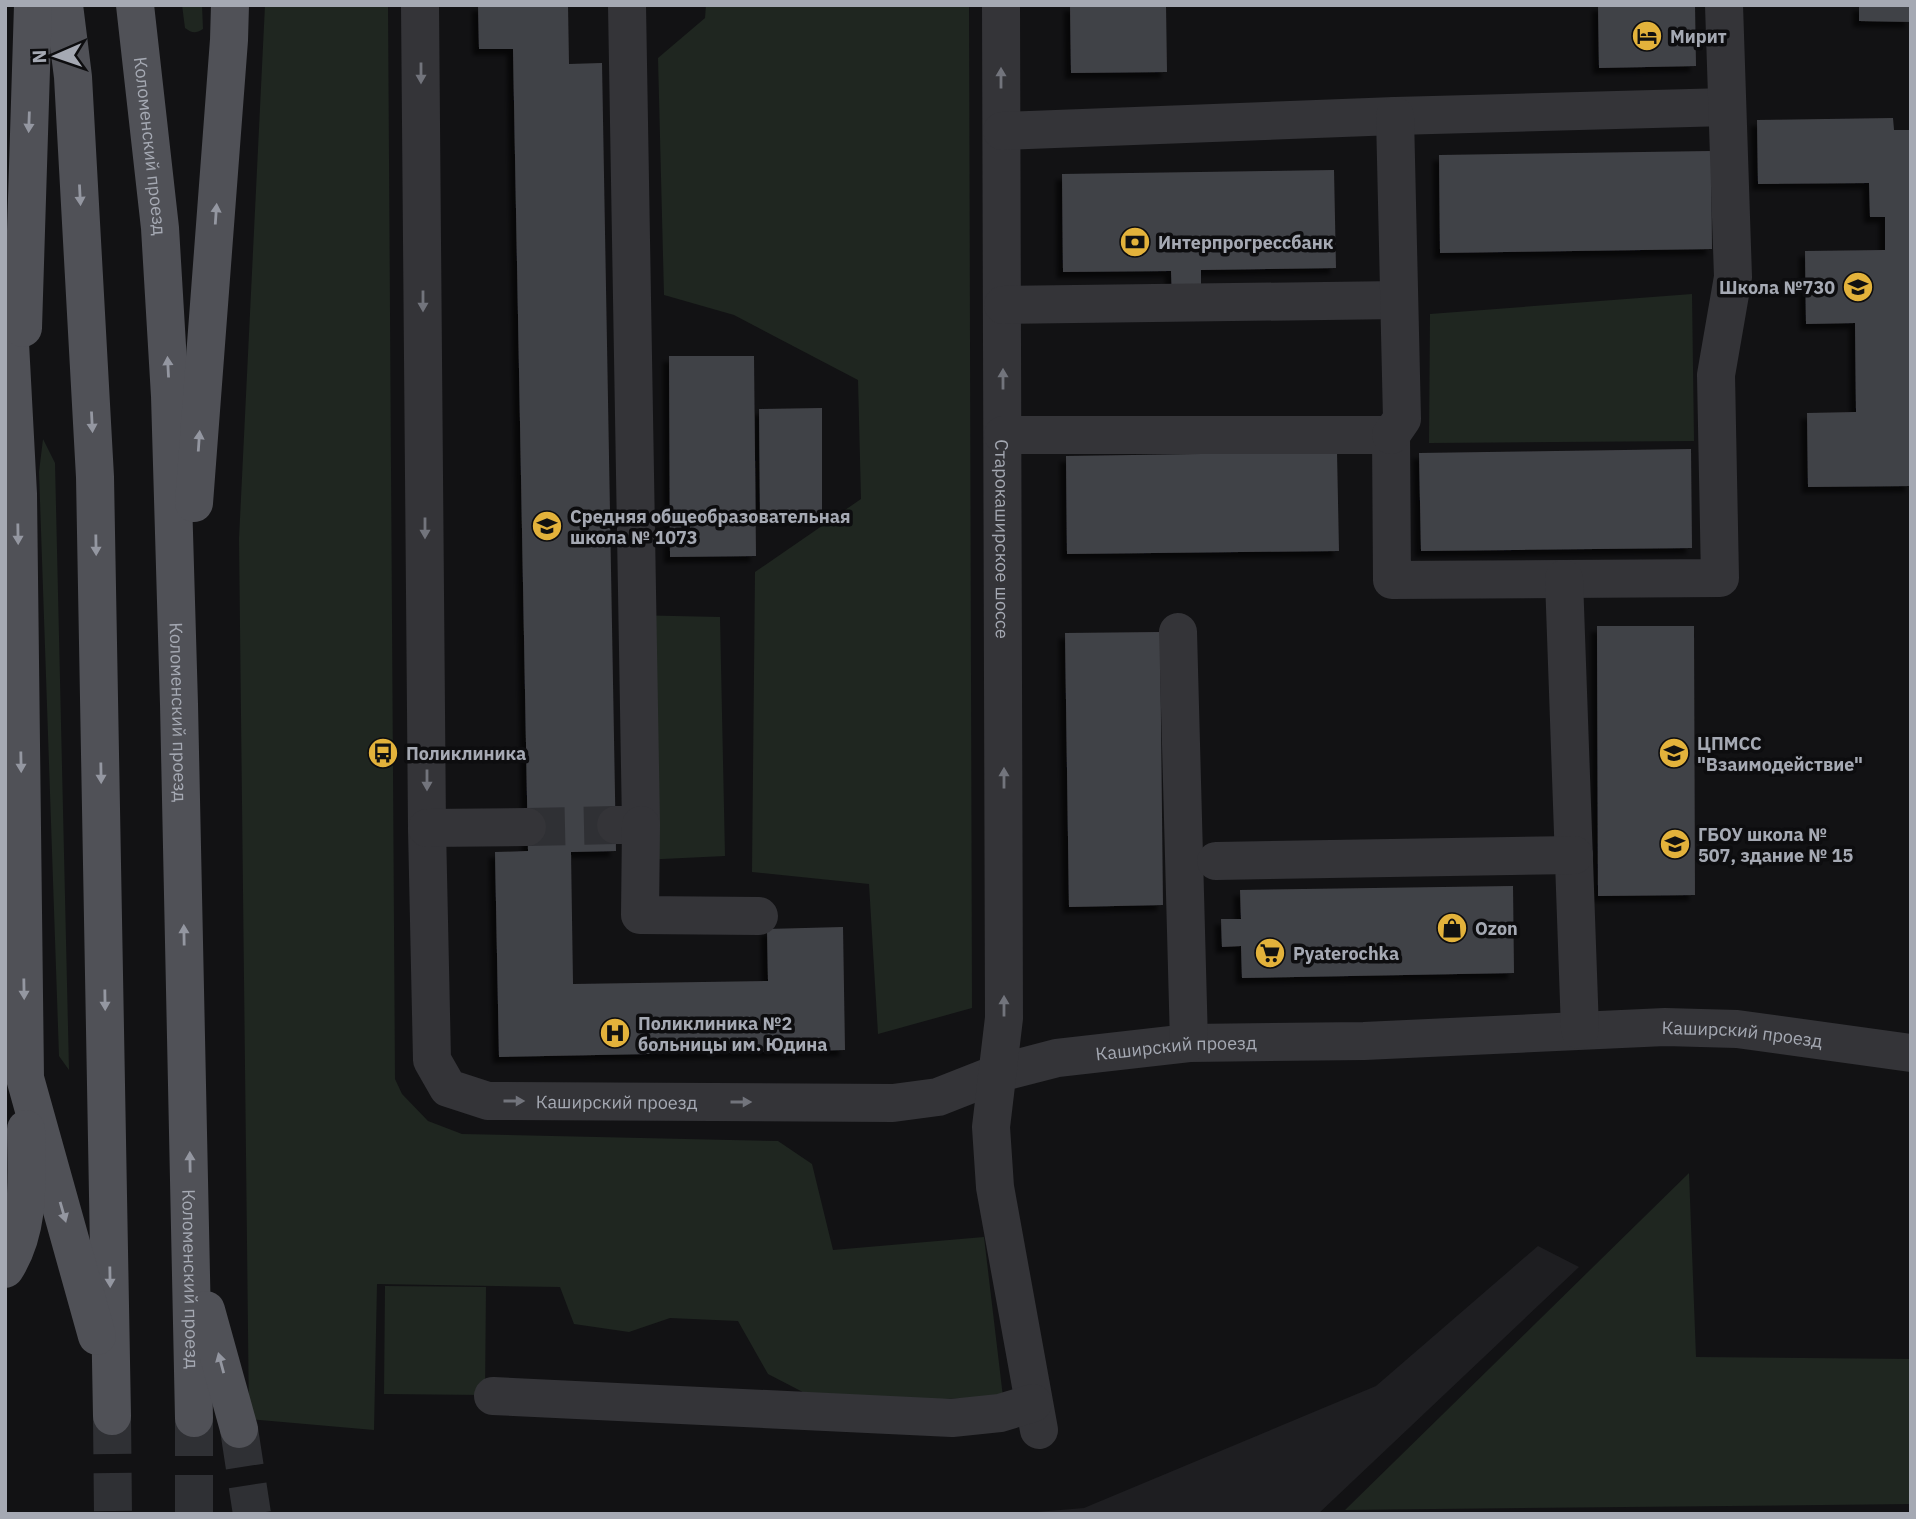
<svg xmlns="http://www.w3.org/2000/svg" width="1916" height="1519" font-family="'IBM Plex Sans',sans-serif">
<defs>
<filter id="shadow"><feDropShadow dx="-6" dy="6" stdDeviation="2" flood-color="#0009"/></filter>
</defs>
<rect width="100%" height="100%" fill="#121214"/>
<!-- built -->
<path fill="#1e1e21" d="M1538,1246L1579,1267L1318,1514H1013L1084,1508L1376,1386Z"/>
<!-- green -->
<path fill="#1f2620" d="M182,5H202L203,29C195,34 192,33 185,28Z
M265,5H388L395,1079L402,1094L428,1121L462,1134L778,1141L812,1164L833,1250L984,1237L1003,1397L824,1403L768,1374L738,1321L670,1318L629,1332L574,1324L560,1287L377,1284L374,1430L249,1419L239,539Z
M706,5H969L972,1008L878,1034L869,884L752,872L755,572L861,499L858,380L734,315L664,295L658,58L705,18Z
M1692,294L1694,441L1429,443L1430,314Z
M43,439L55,463L69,1070L59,1056L39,472Z
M629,615L720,617L725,856L641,860Z
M1689,1173L1696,1357L1911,1359V1504L1345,1510Z
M385,1286L486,1287L485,1395L384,1394Z"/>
<!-- building -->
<path fill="#414247" filter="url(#shadow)" d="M478,5H568L569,64L602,63L616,851L571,852L573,984L768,981L767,929L843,927L845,1050L499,1057L495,852L528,851L513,49H479Z
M1070,5H1166L1167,72L1071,73Z
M1598,5H1695L1696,66L1599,68Z
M1859,5H1911V22L1859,21Z
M1893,118L1894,130H1911V486L1808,487L1807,413L1856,412L1855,323L1806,324L1805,251L1885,250V217H1870L1869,183L1758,184L1757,120Z
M1711,151L1712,249L1440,253L1439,155Z
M1334,170L1336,268L1201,270V297H1172L1171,271L1063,272L1062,174Z
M669,356H754L756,556L670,557Z
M822,408V514H760L759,409Z
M1691,449L1692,548L1421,551L1419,453Z
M1337,452L1339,551L1067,554L1066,456Z
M1597,626H1694L1695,895L1598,896Z
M1160,632L1163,905L1069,907L1065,633Z
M1513,886L1514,973L1242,978L1241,946L1222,947L1221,919H1241L1240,890Z"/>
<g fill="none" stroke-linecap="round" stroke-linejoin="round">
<!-- minor-tunnel -->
<path stroke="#2f3034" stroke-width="38" stroke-dasharray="38 19" stroke-linecap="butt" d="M527,827L616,825"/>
<!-- major-tunnel -->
<path stroke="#2f3034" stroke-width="38" stroke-dasharray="38 19" stroke-linecap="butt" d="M112,1416L113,1514
M194,1418V1514
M239,1429L252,1514"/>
<!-- minor -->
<g stroke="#343438" stroke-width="38">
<path id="s1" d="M420,5L427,828L432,1060L448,1088L488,1101L893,1103L938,1097L999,1073L1057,1058L1189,1043L1364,1041L1665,1027L1737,1029L1911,1053"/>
<path id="s2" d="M1001,5L1004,1018L991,1127L995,1187L1039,1430"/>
<path d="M1002,131L1395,116L1727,107"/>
<path d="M1003,305L1399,300"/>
<path d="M1003,435H1391L1392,580L1720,578L1716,375L1733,277L1724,5"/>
<path d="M1391,435L1402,419L1395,116"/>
<path d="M1564,579L1580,1030"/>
<path d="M1178,632L1189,1043"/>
<path d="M616,825H641L627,5"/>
<path d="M641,825L640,915L759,916"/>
<path d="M427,828L527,827"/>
<path d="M1216,861L1574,855"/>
<path d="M493,1396L952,1418L1000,1413L1033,1403"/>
</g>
<!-- major -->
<g stroke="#505157" stroke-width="38">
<path d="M64,5L73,77L95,477L112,1416"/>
<path id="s3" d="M135,5L160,228L170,396L179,704L194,1418"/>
<path d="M5,295L9,324L18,494L25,1078L97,1336"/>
<path d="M23,328L33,5"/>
<path d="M194,503L229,40L230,5"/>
<path d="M5,1269C32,1227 26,1177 26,1129"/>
<path d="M206,1310L239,1429"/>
</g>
</g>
<!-- one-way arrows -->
<defs><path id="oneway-solid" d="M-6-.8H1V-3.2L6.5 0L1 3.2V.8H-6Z" transform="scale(1.75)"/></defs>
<g fill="#72747c">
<use href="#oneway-solid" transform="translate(421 73) rotate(90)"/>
<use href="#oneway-solid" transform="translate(1001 78) rotate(-90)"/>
<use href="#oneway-solid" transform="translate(423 301) rotate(90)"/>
<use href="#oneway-solid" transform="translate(1003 379) rotate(-90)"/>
<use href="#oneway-solid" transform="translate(425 528) rotate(90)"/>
<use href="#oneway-solid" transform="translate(1004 778) rotate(-90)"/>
<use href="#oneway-solid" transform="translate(427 780) rotate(90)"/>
<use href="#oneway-solid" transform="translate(1004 1006) rotate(-90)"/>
<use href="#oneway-solid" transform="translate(514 1101)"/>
<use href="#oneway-solid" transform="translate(741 1102)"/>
</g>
<g fill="#9497a1">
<use href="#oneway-solid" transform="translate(29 122) rotate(92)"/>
<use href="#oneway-solid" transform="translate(80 195) rotate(87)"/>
<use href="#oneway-solid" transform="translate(216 214) rotate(-86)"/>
<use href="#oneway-solid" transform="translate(168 367) rotate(-93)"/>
<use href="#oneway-solid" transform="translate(92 422) rotate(87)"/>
<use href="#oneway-solid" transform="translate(199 441) rotate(-86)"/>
<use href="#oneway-solid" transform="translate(18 534) rotate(89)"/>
<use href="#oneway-solid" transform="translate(96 545) rotate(89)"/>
<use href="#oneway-solid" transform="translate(21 762) rotate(89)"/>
<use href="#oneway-solid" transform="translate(101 773) rotate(89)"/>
<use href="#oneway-solid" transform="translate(184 935) rotate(-91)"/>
<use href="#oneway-solid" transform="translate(24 989) rotate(89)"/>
<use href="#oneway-solid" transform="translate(105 1000) rotate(89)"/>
<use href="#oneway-solid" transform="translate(190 1162) rotate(-91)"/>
<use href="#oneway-solid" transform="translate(63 1212) rotate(74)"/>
<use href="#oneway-solid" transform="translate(110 1277) rotate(89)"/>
<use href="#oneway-solid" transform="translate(221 1363) rotate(-105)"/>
</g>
<!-- icons -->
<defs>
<g id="hotel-disc" transform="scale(1.575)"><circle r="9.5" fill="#e3b23b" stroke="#0d0d0f"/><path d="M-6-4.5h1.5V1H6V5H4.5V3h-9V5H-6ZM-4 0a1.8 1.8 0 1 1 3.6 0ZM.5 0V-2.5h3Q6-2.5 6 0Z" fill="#111"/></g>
<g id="bank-disc" transform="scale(1.575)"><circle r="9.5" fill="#e3b23b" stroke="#0d0d0f"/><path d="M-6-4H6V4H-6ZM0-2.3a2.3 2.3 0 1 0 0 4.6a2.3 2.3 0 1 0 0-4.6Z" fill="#111"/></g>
<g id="school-disc" transform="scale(1.575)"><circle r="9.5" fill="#e3b23b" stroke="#0d0d0f"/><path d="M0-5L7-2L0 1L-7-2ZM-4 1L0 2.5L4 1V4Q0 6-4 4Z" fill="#111"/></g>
<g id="bus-disc" transform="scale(1.575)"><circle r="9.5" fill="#e3b23b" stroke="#0d0d0f"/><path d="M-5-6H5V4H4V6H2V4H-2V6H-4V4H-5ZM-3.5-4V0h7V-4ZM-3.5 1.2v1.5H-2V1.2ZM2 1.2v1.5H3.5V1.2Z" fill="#111"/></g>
<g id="shop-disc" transform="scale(1.575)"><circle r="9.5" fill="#e3b23b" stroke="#0d0d0f"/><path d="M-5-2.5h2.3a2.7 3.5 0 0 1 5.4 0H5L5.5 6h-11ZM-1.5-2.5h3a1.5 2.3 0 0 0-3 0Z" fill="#111"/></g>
<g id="supermarket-disc" transform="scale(1.575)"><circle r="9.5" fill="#e3b23b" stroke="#0d0d0f"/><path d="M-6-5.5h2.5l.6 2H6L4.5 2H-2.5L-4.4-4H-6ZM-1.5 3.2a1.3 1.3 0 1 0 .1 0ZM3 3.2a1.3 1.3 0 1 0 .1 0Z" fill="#111"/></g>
<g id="hospital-disc" transform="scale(1.575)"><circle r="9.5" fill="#e3b23b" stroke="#0d0d0f"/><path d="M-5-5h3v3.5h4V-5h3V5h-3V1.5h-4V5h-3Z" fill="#111"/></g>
</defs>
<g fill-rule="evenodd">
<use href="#hotel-disc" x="1647" y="36"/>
<use href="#bank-disc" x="1135" y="242"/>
<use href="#school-disc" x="1858" y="287"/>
<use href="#school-disc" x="547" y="526"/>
<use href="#bus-disc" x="383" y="753"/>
<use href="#school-disc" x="1674" y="753"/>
<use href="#school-disc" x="1675" y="844"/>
<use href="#shop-disc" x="1452" y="928"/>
<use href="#supermarket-disc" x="1270" y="953"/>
<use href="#hospital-disc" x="615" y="1033"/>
</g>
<g text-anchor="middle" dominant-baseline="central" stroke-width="7" stroke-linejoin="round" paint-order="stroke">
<!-- poi labels -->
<g font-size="18" font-weight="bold" fill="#a5a9b3" stroke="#0d0d0f" text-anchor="start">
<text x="1670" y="36">Мирит</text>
<text x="1158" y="242">Интерпрогрессбанк</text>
<text x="1835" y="287" text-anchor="end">Школа №730</text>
<text x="570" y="516">Средняя общеобразовательная<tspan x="570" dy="21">школа № 1073</tspan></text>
<text x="1697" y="743">ЦПМСС<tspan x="1697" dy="21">"Взаимодействие"</tspan></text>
<text x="406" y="753">Поликлиника</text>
<text x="1698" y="834">ГБОУ школа №<tspan x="1698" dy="21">507, здание № 15</tspan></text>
<text x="1475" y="928">Ozon</text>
<text x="1293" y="953">Pyaterochka</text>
<text x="638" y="1023">Поликлиника №2<tspan x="638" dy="21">больницы им. Юдина</tspan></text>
</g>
<!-- street labels -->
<g font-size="18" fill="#a5a9b3" stroke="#0d0d0f">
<text stroke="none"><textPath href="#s3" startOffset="142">Коломенский проезд</textPath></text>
<text stroke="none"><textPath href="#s2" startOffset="534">Старокаширское шоссе</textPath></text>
<text stroke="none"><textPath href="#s3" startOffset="709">Коломенский проезд</textPath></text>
<text stroke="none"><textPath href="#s1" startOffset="2392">Каширский проезд</textPath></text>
<text stroke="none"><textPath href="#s1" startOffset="1825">Каширский проезд</textPath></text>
<text stroke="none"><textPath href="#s1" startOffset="1258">Каширский проезд</textPath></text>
<text stroke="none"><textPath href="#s3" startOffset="1276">Коломенский проезд</textPath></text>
</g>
</g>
<!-- border -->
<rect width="1916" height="1519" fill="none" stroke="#a5a9b3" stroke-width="14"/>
<!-- north arrow -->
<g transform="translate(56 56) rotate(268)" stroke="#0d0d0f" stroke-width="5" paint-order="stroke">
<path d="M0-5L12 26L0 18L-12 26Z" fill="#a5a9b3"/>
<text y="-10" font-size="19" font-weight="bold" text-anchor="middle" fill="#a5a9b3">N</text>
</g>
</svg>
